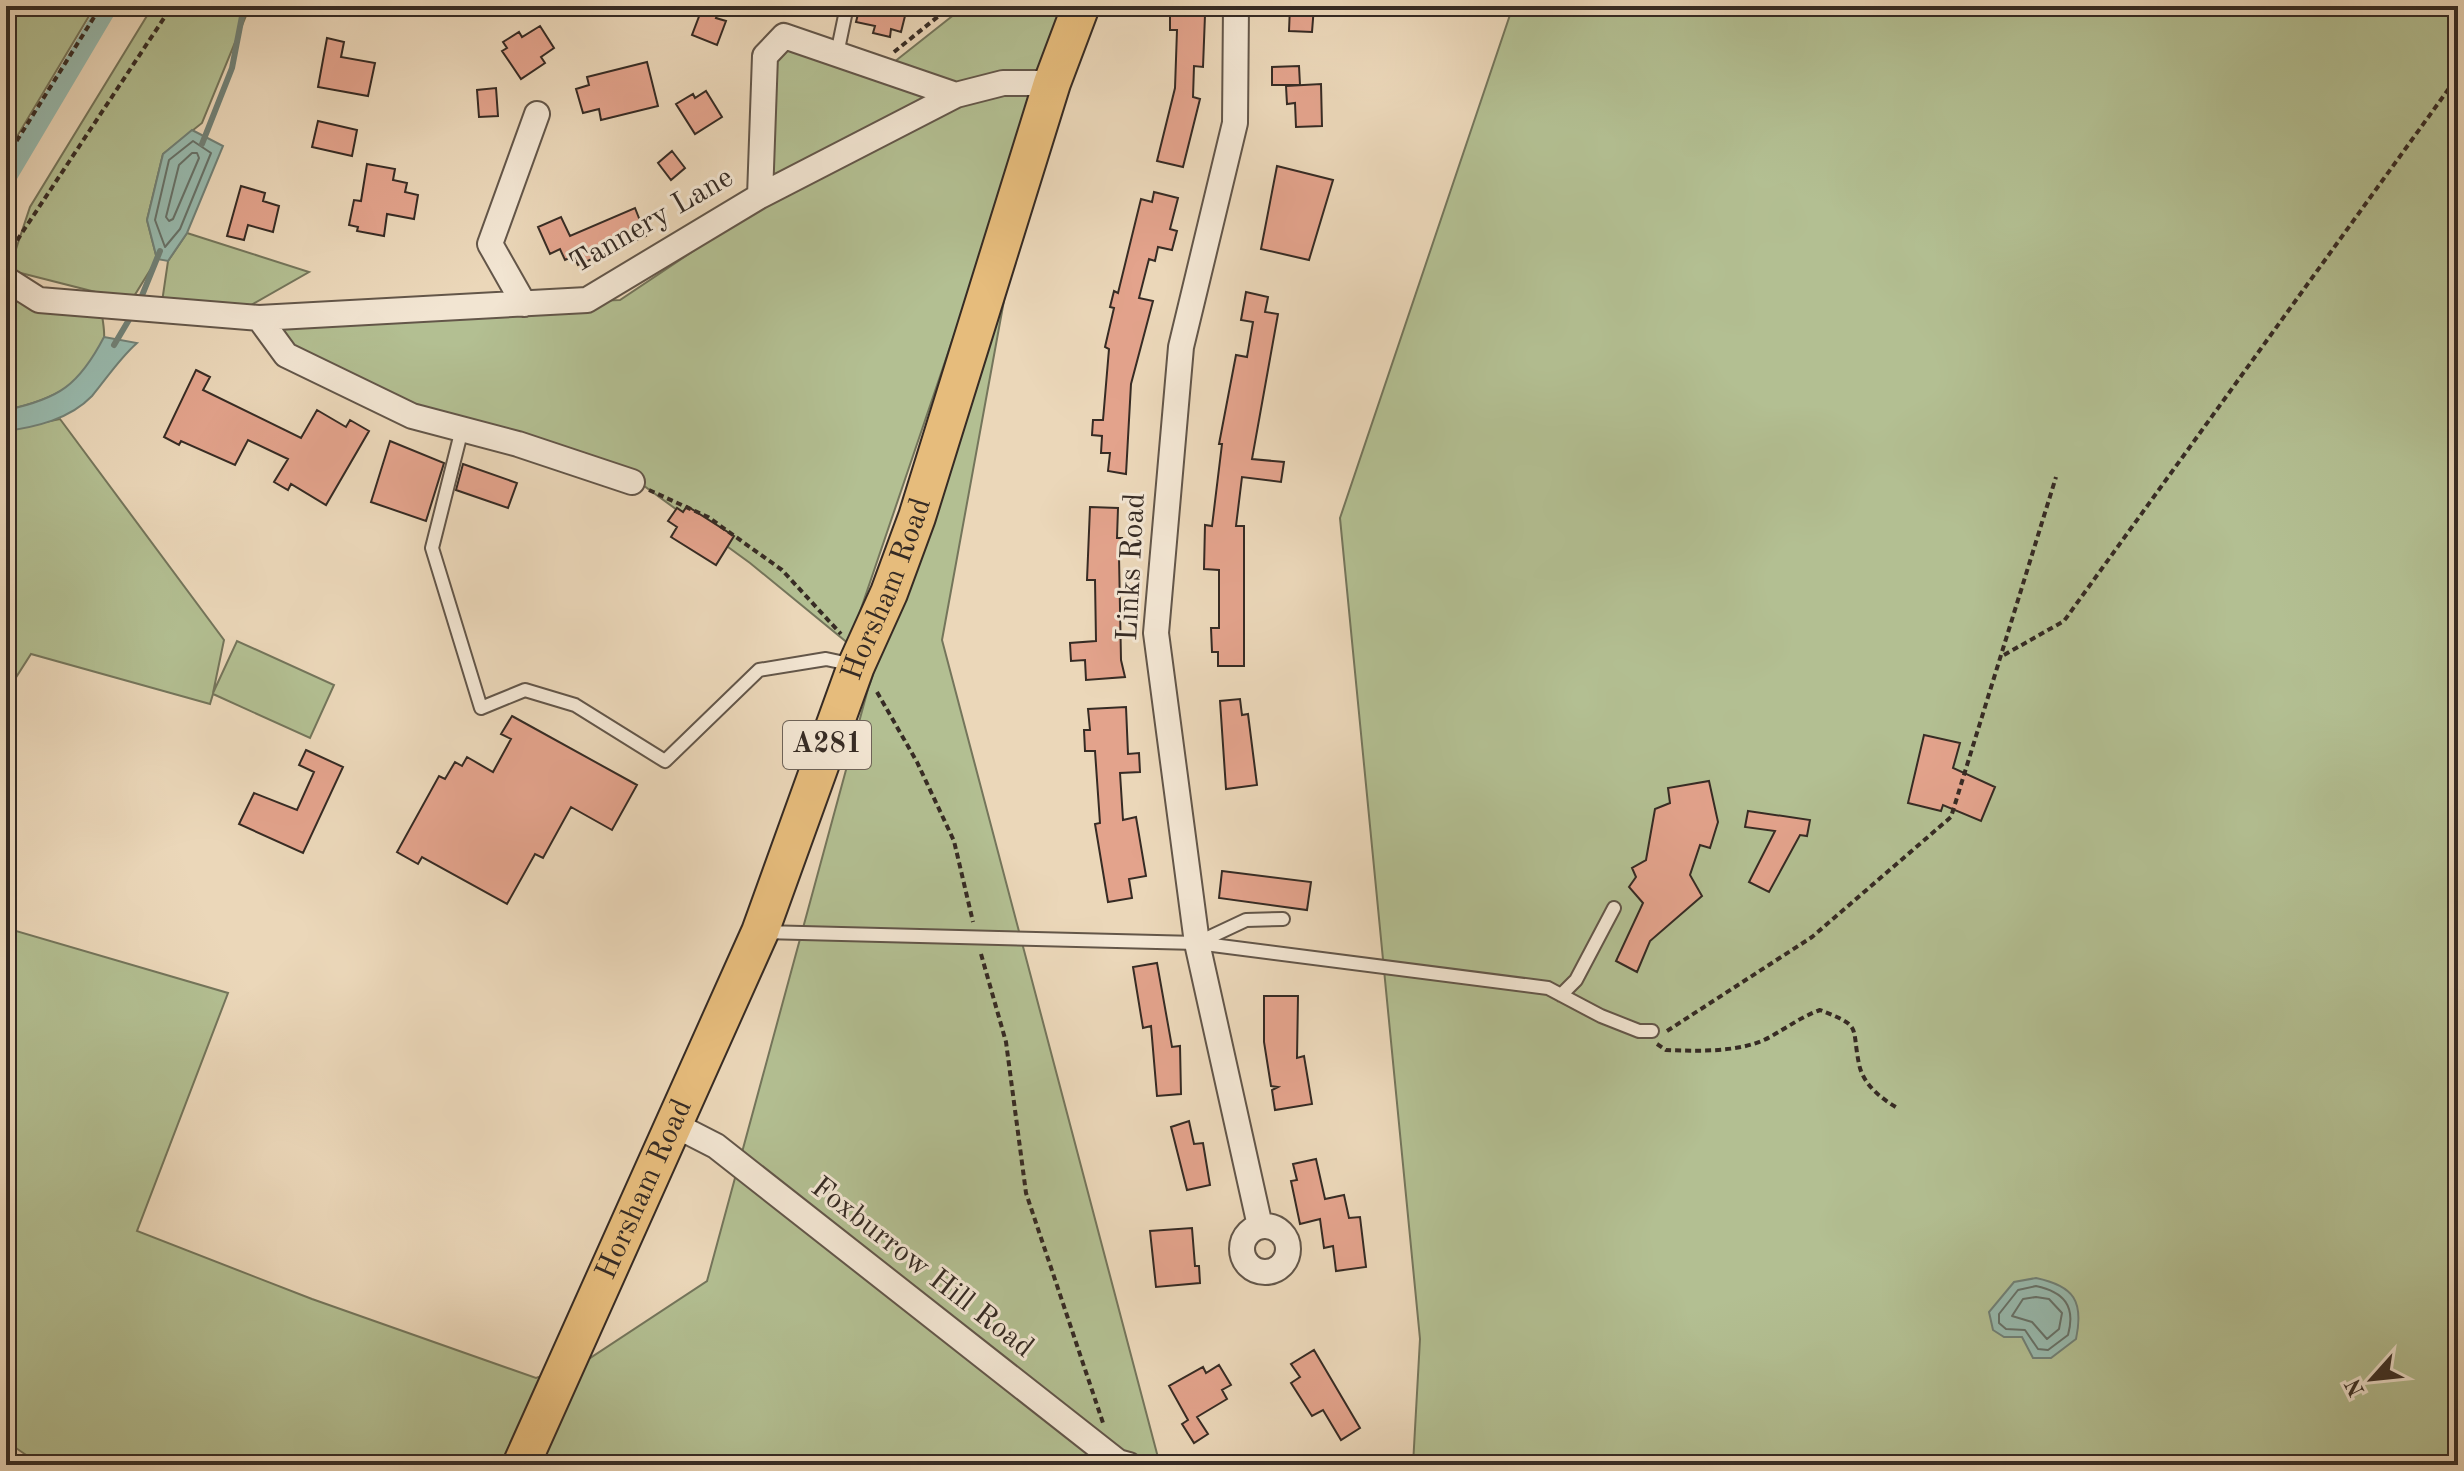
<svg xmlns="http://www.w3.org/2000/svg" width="2464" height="1471" font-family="'Old Standard TT',serif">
<rect width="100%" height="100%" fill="#ebd7b9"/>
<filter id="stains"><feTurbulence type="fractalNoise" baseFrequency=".0025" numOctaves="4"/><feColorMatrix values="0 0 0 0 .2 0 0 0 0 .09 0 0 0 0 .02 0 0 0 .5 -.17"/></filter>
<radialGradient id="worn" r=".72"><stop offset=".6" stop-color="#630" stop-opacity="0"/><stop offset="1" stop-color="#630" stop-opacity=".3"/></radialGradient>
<!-- green -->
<path fill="#b3bf92" stroke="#74755b" stroke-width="2" d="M6,6H95L6,155Z
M153,6H250L202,123L163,154L147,220L157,259L131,301L9,270L30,207Z
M965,6H1066L849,644L750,563L618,467L440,427L280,361L252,312L620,300L765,203L775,47L884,70Z
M1513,6H2458V1465H1413L1420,1339L1340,518Z
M187,233L309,272L251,305L162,302L168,261Z
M6,295L31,308L102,312C102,319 105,330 104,338C94,383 46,402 6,410Z
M1005,295L942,640L1160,1465H41L10,1444L6,1449V928L228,993L137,1231L312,1299L536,1378L584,1362L707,1281L868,689Z
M60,419L224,640L213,693L237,641L334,685L310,738L213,694L210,704L31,654L6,693V430Z"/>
<!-- water -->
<path fill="#98baae" stroke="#718177" stroke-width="2" d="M192,130L223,146L187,233L168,261L157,259L147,220L163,154Z
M104,337L137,343C119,359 107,378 92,396C70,419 36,427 6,431V410C59,399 79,385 104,337Z
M2036,1278C2074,1286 2084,1301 2076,1339L2051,1358H2033L2022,1337H2004L1993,1330L1989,1312L2014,1282Z"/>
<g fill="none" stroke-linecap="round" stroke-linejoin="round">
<!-- shore -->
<path stroke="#677269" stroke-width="2" d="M193,141L211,153L180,229L165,247L155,220L169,160Z
M192,153H197L199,158L173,219L169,221L166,217L179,165Z
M2036,1286C2064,1292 2076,1306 2068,1335L2048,1350L2038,1349L2025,1330L2006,1329L1999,1323V1314L2018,1290Z
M2036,1297L2049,1299L2062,1313L2059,1329L2047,1339L2032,1322L2012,1316L2023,1299Z"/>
<!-- stream -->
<path stroke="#718177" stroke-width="6" d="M202,144L232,68L244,6
M139,303L160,251
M114,345L133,313"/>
<!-- canal -->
<path stroke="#98baae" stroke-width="20" d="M6,178L108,6"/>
</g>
<!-- building -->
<path fill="#e3a38c" stroke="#362b24" stroke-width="2" d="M703,6L719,11L716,18L726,21L717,45L692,35Z
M860,6L905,16L901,32L891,29L890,37L873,33L875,26L856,22Z
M1290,6H1314L1312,32L1289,31Z
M1170,14L1205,15L1203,67L1194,66L1193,97L1200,99L1183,167L1157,161L1175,88L1177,30H1170Z
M540,26L554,48L541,57L545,63L521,79L502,51L507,48L503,42L519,32L522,37Z
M327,38L344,42L341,57L375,63L368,96L318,87Z
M647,62L658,106L601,120L599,109L583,113L576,89L589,85L587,77Z
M1299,66L1300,85H1272V67Z
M1321,84L1322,126L1296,127L1295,103L1287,104L1286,86Z
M496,88L498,116L479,117L477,90Z
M706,91L722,117L695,134L676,104L693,94L695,98Z
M318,121L357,130L352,156L312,147Z
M672,151L685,168L671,180L658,163Z
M367,164L395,169L393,180L407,183L405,192L418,195L414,219L387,214L384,236L357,231L358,227L349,225L354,200L361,201Z
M1277,166L1333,180L1309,260L1261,249Z
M241,186L265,193L263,201L279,206L273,232L248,225L244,240L227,236Z
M1154,192L1178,198L1170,229L1177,231L1172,250L1158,247L1155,261L1149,259L1139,298L1153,301L1131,384L1126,474L1108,471L1110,453H1101L1102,436L1092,435L1093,420H1103L1109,349L1105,347L1114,308L1110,307L1114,291L1118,293L1141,199L1152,202Z
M635,208L646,236L578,265L574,256L565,260L560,249L550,254L538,227L561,217L570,236Z
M1246,292L1268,297L1265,312L1278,314L1252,459L1284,462L1281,482L1242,477L1236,526H1244V666H1218V652H1212L1211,628H1219V570L1204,569L1205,525L1212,526L1222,444H1219L1236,355L1247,357L1253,322L1241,320Z
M196,370L210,377L203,390L301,438L317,410L346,427L350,420L369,431L326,505L291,484L288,490L274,482L288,459L248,440L235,465L181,441L179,445L164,437Z
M390,441L444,463L426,521L371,502Z
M463,464L517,483L508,508L456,490Z
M687,506L734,536L716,565L671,537L677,527L668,521L677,508L683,512Z
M1090,507L1118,508L1117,538H1122L1119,556L1121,660L1125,677L1086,680L1085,660L1071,661L1070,643L1096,641L1095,580H1087Z
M1240,699L1242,715L1248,714L1257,785L1226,789L1220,701Z
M1126,707L1128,754L1139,753L1140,772L1120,773L1123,820L1136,817L1146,876L1129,879L1132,898L1108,902L1095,824L1100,823L1095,751H1085L1084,730H1090L1088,709Z
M512,716L637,785L612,830L571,807L543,858L535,854L507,904L422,857L418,864L397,852L439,776L445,779L455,762L462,766L467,757L493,772L511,739L501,734Z
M1924,735L1960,743L1953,768L1995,787L1981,821L1943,805L1941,811L1908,803Z
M306,750L343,767L303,853L239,824L254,793L297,810L314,772L299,765Z
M1709,781L1718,822L1710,848L1700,845L1690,875L1702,896L1650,941L1637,972L1616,961L1643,903L1629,887L1636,877L1632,868L1646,860L1655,809L1670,803L1668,788Z
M1748,811L1810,820L1807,836L1800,835L1769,892L1749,882L1775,831L1745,827Z
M1222,871L1311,882L1307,910L1219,898Z
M1157,963L1172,1047L1180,1046L1181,1094L1157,1096L1151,1026L1143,1028L1133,967Z
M1264,996H1298L1297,1058L1304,1056L1312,1104L1275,1110L1272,1090L1278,1087L1271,1086L1264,1042Z
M1189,1121L1194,1144L1203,1143L1210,1185L1187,1190L1171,1127Z
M1316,1159L1325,1199L1344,1195L1349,1218L1360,1217L1366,1267L1336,1271L1333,1246L1324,1248L1320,1219L1300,1224L1291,1181L1297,1180L1293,1164Z
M1192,1228L1195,1266H1199L1200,1283L1156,1287L1150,1231Z
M1314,1350L1360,1428L1341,1440L1323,1410L1312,1416L1291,1383L1300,1377L1291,1364Z
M1219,1365L1231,1385L1222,1390L1227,1399L1197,1417L1208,1434L1194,1443L1182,1424L1188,1420L1169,1386L1203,1367L1206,1373Z"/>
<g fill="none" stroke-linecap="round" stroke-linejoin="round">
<!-- lane casing -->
<g stroke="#635649" stroke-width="16">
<path id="lane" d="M837,54L847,6
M462,429L432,548L481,708L525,690L575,705L665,761L759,670L826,659L854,665
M763,932L1197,943L1548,988L1601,1016L1639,1031H1652
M1197,943L1246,920L1283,919
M1561,995L1576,980L1614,908"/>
</g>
<!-- street casing -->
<g stroke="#635649" stroke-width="28">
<path id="street" d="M1236,6L1235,123L1181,347L1156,633L1197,943L1260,1226
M760,196L765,56L784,36L956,95
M6,279L39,300L259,318L587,300L760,196L956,95L1003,83H1052
M524,304L490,244L537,114
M259,318L286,355L412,416L518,444L632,482
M673,1124L716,1146L1118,1462L1129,1465
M1242 1249a23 23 0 1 1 46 0a23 23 0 1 1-46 0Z"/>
</g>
<!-- primary casing -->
<g stroke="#362b24" stroke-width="40">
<g id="primary">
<path id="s1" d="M521,1465L760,932L856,666L889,593L917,517L1052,83L1081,6"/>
</g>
</g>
<!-- path -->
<path stroke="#362b24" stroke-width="4" stroke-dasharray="6 4" stroke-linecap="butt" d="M894,52L951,6
M6,158L101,6
M6,257L172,6
M649,490L708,517L782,570L841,634
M2004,655L2064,621L2458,76
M877,692L917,762L954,841L973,922
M981,954L1006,1042L1026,1193L1103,1423
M1667,1031L1812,937L1951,817L2056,477
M1657,1044L1666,1050C1698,1051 1741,1053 1770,1037C1788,1027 1801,1017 1820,1010C1863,1027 1851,1025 1859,1064C1863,1085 1882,1099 1899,1109"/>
<!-- lane -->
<use href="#lane" stroke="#f2e5d2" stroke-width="12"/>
<!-- street -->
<use href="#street" stroke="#f2e5d2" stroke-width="24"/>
<!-- primary -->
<use href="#primary" stroke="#e6bc7c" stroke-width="36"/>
</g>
<g text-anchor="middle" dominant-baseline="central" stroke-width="6" stroke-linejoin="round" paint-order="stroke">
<!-- shield labels -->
<rect fill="#f2e5d2" stroke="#6e6358" stroke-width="2" x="783" y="721" width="88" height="48" rx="6"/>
<g font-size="28" font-weight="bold" fill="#362b24">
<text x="827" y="745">A281</text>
</g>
<!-- street labels -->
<g font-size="30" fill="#362b24" stroke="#f2e5d2">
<text transform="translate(652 221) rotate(-30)">Tannery Lane</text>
<text transform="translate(1132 567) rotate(-87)">Links Road</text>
<text stroke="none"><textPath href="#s1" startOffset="950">Horsham Road</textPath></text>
<text stroke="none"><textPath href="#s1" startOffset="302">Horsham Road</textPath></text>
<text transform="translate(922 1268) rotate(38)">Foxburrow Hill Road</text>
</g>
</g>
<!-- margin -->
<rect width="2464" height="1471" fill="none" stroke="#ebd7b9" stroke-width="32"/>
<rect x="8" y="8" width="2448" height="1455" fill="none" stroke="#362b24" stroke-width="4"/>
<rect x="16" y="16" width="2432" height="1439" fill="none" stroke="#362b24" stroke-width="2"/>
<!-- north arrow -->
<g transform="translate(2372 1379) rotate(243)" stroke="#f2e5d2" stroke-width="6" paint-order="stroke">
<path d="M0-6L14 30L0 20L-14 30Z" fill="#362b24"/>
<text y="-12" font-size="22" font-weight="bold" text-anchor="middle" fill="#362b24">N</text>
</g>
<rect width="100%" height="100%" filter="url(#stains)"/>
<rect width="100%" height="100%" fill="url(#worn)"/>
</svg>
